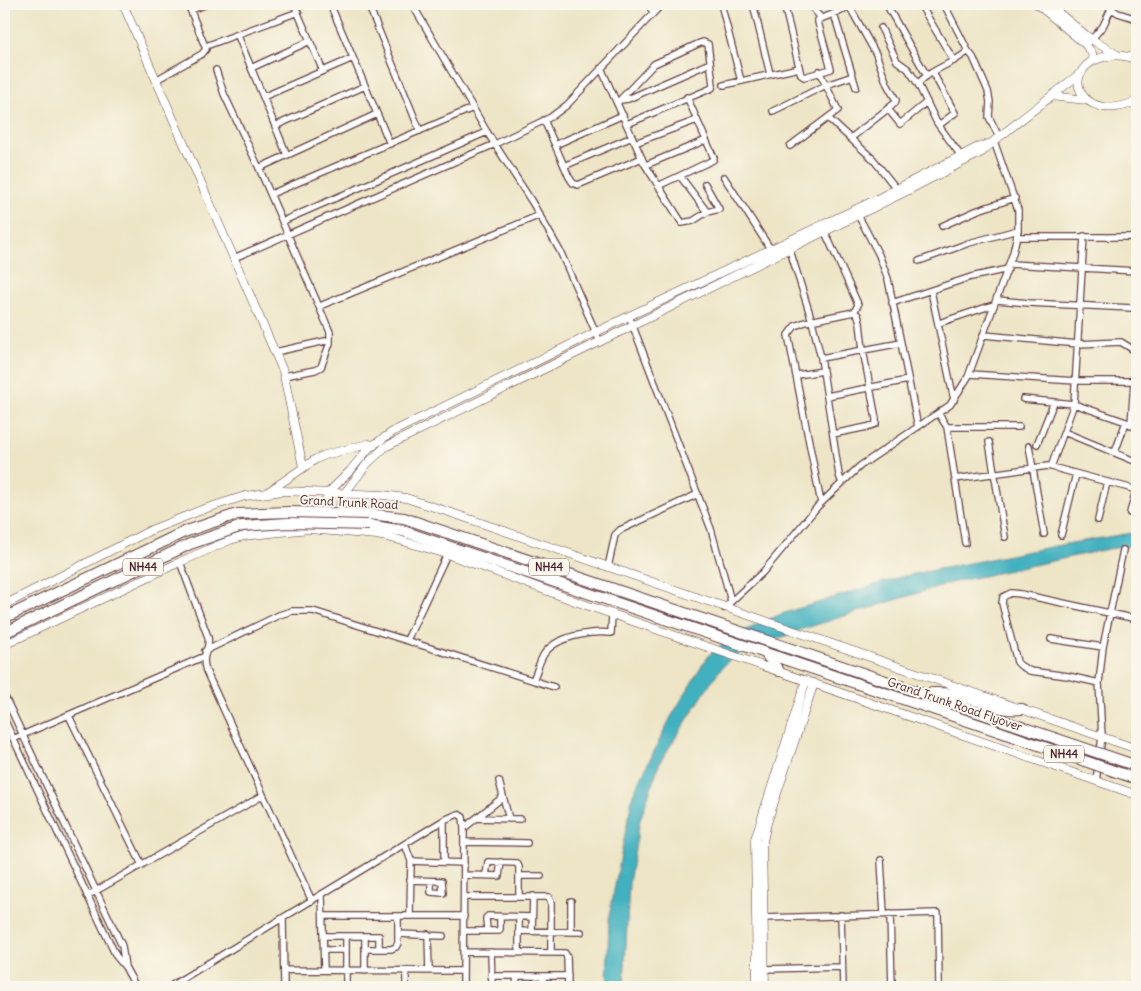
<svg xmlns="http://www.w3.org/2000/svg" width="1141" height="991" font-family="Delius,sans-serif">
<rect width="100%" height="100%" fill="#fbf7ec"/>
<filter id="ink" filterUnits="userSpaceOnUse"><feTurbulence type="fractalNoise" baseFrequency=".02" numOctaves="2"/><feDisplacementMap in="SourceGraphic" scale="10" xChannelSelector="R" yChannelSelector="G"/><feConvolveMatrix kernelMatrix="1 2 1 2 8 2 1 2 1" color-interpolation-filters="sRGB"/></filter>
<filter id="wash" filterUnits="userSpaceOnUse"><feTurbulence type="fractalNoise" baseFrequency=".0096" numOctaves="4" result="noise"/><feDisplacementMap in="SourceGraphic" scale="20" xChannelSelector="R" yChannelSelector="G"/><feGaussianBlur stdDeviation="1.12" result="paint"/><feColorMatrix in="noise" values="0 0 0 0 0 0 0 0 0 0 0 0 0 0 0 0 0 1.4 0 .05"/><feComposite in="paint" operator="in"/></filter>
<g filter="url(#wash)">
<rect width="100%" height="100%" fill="#ede5c6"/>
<!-- green -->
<path fill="#9dd88b" stroke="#747c5b" d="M520,979H540V987H520Z"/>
<!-- water -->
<path fill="#43b1bf" stroke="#466875" d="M1137,532V545L1108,549L950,583L803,629L741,653L728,661L716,675L660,762L640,820L629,883L624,987H607L609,916L633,794L671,717L701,667L710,654L733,636L781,614L904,576L1060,545Z"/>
</g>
<g filter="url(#ink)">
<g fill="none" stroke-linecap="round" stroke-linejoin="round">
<!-- street casing -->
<g stroke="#623d42" stroke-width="8">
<path id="street" d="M294,4L323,71
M330,4L390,144
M368,4L420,131
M412,4L487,132L532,202L560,251L600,342
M648,4L653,12
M721,4L741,81
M753,4L770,74
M784,4L801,75L804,77L831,69L818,22V20L850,7
M809,4L821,18
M848,4L876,54L887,84L896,100L895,103L851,138
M886,4L927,76
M920,4L954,61
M944,4L968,51C954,64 930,69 918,84L937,123L961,156
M1104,4L1118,13L1137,19
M191,10L207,4
M834,14L856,87
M881,28L897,61L908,69L918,84
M238,36L287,155
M206,46L298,12
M1086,46L1103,26L1111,9
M968,51L973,57L988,91L990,102L989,117L999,137
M251,68L310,41
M601,68L644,163L682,223L693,221L707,212L719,209L705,184
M216,70L224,94L259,168L330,332V343L321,367L315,370L284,376
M933,73L955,113L939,125
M156,80L202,54L206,49L188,4
M724,85L799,68
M263,97L353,58
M620,100L628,99L710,63
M617,103L654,64L700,43L703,42L708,44L713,85L712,88L627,124
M888,109L900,124L927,102
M773,111L826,85L853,76
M828,118L873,159L899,192
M544,120L569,177L573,183L578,185L642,158
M275,126L365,86
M635,143L697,120
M555,145L623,115
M790,146L838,110L819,71
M646,165L706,140
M564,166L632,137
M259,168L377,114
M680,176L707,212
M724,177L771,250
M658,186L713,160L714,158L687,97
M271,194L473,108
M858,215L879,255L888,279L918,427
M283,221L487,132
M942,226L978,210L1015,198
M825,232L857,302L858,305L854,312
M1017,237H1137
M789,247L812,321L821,358L839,475L842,483
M234,258L495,144L551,117L567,105L662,4
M919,261L969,243L1018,230
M1010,264L1137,271
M931,291L954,400
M997,300L1029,303L1132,308
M892,303L971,277L1008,269
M320,306L540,215
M629,316L711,529L731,601
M939,323L993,305
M984,335L1078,344L1121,342L1137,352
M275,352L330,340
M821,358L901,343
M970,374L1076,381H1133
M797,375L823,371
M827,396L908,380
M1023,399L1074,404L1126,422L1137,428
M938,413L947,427L965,543
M1131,425L1136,352
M947,427H1019
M1064,432L1137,462
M989,442L1005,537
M1037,444L1054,402
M1029,446L1044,534
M1115,452L1126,422
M1051,467L1074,404L1084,236
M955,479L1048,466L1137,490
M821,503L788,335L795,326L805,322L854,312L858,315L860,323L863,350L876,419V424L867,427L833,434
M1130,513L1136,490
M1098,520L1107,482
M1061,535L1076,474
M180,562L208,637C211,651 200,652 206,671L312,901
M608,567L615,535L620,530L698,494
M724,608L763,572L818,506L842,483L860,466L950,405L968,377L1013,253L1018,230V210L994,141
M1051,639L1103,647
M407,640L447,554
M205,651L279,615L292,611H313L554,687
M533,680C537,672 539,662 544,654C556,636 591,631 611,633L612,614
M1099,683L1068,676L1030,671L1021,666L1017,662L1002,603L1003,597L1011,593L1021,594L1137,619
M4,695L122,946L125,967
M69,716L142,865
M4,719L116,956L125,967L136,987
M13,739L203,657
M499,781L509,819
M1096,781L1102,737L1099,683L1103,647L1123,550
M477,818L520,819
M464,828L503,797
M464,842L527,843
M405,844L411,861L410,916
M881,860L884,914
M411,861L464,863
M444,861V820
M464,875L499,876L501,862
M486,875L488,862L517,863L519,867V896
M519,876H541
M410,880L442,881L443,893L431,892V881
M322,894L324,970
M87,896L262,796
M464,897H549L551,903V952
M890,914L892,987
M841,915L843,987
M323,916H464
M283,918L284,987
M763,918L938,913L939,987
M464,931H499L500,929V917
M487,931L486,918L488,916L532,917
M519,931L581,932
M532,931L533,896
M571,932V901
M398,934L443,936
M428,934L429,971
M323,936H379V949
M365,949H391L396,947L398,943V916
M324,950H346
M464,952L565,953L567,957L568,987
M491,952L492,987
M519,953V917
M764,969L842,967
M284,970L463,971
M365,971V936
M491,976H568
M169,987L444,820L458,814L463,817L464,828L463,987
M346,987V936
M406,987V971
M516,987L517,976
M543,987V976"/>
</g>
<!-- secondary casing -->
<g stroke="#623d42" stroke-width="9">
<path id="secondary" d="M123,4L283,371L303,467
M1037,4L1085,44L1092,53L1093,61
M1048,4L1088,37L1117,55
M1137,61C1129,55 1118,55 1108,56C1055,66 1079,127 1137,101
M1051,96L1086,100
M268,492L316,459L325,455L368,444L374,445
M315,528L329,492L350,471L369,448L394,431L629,316L875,200L978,147L988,144
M333,528L344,494L367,464L385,447L901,194L982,152L994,141L1082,72
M4,605L151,530L204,509L245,496L283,491L383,495L406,498L449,512L1137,749
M4,645L180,562L230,540L244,536L309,529L377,535L396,539L447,554L586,605L1137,795
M757,987L755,839L806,680
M765,987L762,846L767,823L814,683"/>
</g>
<!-- highway casing -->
<g stroke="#623d42" stroke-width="12">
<path id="highway" d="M368,514L404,518L995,718
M369,525L403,531L992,729
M765,653L779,671
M932,693C938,693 945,693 952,694C976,698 997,712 1022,709"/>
</g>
<!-- street -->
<use href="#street" stroke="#fff" stroke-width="5.5"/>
<!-- secondary -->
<use href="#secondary" stroke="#fff" stroke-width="8"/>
<!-- highway -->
<use href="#highway" stroke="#fff" stroke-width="10"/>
<!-- highway-bridge casing -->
<g stroke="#623d42" stroke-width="12" stroke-linecap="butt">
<path id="highway-bridge" d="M4,618L184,532L237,514L289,512L368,514
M4,633L190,544L242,526L288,523L369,525
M995,718L1137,766
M992,729L1137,779"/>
</g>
<!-- highway-bridge -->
<use href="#highway-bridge" stroke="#fff" stroke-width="10"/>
</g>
</g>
<g text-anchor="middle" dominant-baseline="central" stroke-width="4" stroke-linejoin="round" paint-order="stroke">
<!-- shield labels -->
<g fill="#fbf7ec" stroke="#7f6065" stroke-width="1">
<rect x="123" y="558.5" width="40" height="17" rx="4"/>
<rect x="529" y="558.5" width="40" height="17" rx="4"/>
<rect x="1044" y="745.5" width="40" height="17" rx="4"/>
</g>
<g font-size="11" font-weight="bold" fill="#4a1f2b">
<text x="143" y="567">NH44</text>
<text x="549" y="567">NH44</text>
<text x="1064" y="754">NH44</text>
</g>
<!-- street labels -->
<g font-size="12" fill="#4a1f2b" stroke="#fbf7ec">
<text transform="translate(349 502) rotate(3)">Grand Trunk Road</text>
<text transform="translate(955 704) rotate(19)">Grand Trunk Road Flyover</text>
</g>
</g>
<!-- margin -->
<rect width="1141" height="991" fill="none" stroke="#fbf7ec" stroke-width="20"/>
</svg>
